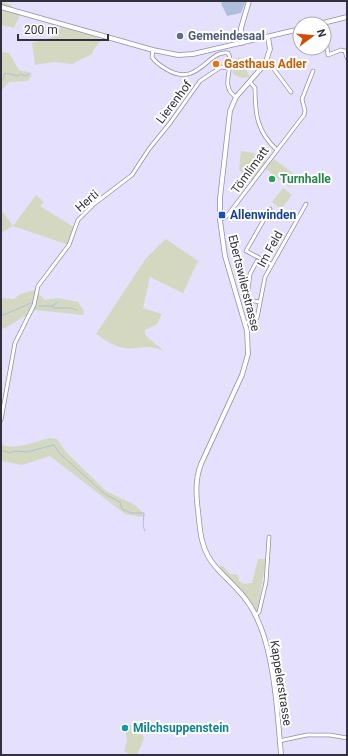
<svg xmlns="http://www.w3.org/2000/svg" width="348" height="756" font-family="Roboto,sans-serif">
<rect width="100%" height="100%" fill="#e5e0fc"/>
<!-- green -->
<path fill="#d4d8c1" d="M1,1L12,5L9,12L20,15L14,28L1,25Z
M61,27L94,36L101,40L94,49L92,54L72,64L53,62L35,65L32,43L53,37Z
M1,52L9,53L19,70L32,73L28,81L9,82L1,91Z
M239,57L250,77L241,78L233,74L232,60Z
M241,151L254,153L266,161L252,180L239,170Z
M274,159L297,176L289,187L266,169Z
M283,188L292,195L281,209L272,202Z
M36,195L44,202L40,206L75,228L69,245L13,226L1,233V210L13,226Z
M166,239L198,261L183,293L150,277L143,308L162,314L157,324L145,330V335L164,351C144,343 141,350 124,348C113,346 105,340 96,334L146,258Z
M35,290L45,300L58,298L78,302L84,311L83,315L35,310L5,328L1,329V298L14,299L20,294Z
M49,438L57,439L66,452L106,491L135,505L145,515L143,517L125,514L50,456L22,465L1,461V444C13,451 35,442 49,438Z
M258,559H266L257,612L250,601L219,568L222,565L230,574L238,575L239,581L244,584L252,583Z
M130,725L140,730L144,738L137,755H131L124,751L127,741L125,730Z"/>
<!-- water -->
<path fill="#aebfdc" d="M225,1H244L245,3L241,13L227,16L221,3Z"/>
<g fill="none" stroke-linecap="round" stroke-linejoin="round">
<!-- stream -->
<path stroke="#aebfdc" stroke-width="1" d="M1,81L3,80L5,73L18,76L21,74L25,76L29,74
M39,306H52L53,308H70L77,310
M52,306L58,302
M1,316L31,303
M1,450L10,453L15,451L26,452L54,445L59,453L105,494L120,502L122,509L131,513H144L143,526L145,531"/>
<!-- street casing -->
<g stroke="#938dac" stroke-width="4.5">
<path id="street" d="M324,23L328,55L341,50L345,51L347,58
M153,50L152,57C155,62 161,66 166,69C198,89 208,49 228,53C236,65 218,86 236,97
M267,60L291,92
M250,82L255,88C255,114 257,132 277,150
M270,209L246,251L271,264
M220,220L227,216L304,115L305,111L302,99L313,71
M257,261L250,274L247,298L248,300L260,302
M245,323L257,318L265,277L306,204
M1,420L15,343L34,305L38,286L69,245L78,220L94,204L132,175L149,149L170,123L200,81L221,67L228,68
M256,615L259,612L266,582L269,537
M279,741L307,735H330L347,738"/>
</g>
<!-- secondary casing -->
<g stroke="#938dac" stroke-width="5.5">
<path id="secondary" d="M1,7L153,50L178,55L193,54L300,29
M319,24L347,17
M268,37L270,49L265,64L236,97L230,111L220,198V220L225,256L247,331L248,354L242,375L201,464C195,480 196,494 198,511C200,527 200,542 208,556C214,568 226,577 236,588C246,598 254,610 259,623C274,657 278,717 281,755
M242,43L241,28L249,1"/>
</g>
<!-- street -->
<use href="#street" stroke="#fff" stroke-width="3"/>
<!-- secondary -->
<use href="#secondary" stroke="#fff" stroke-width="4"/>
</g>
<!-- markers -->
<circle fill="#5c6f8a" stroke="#fff" stroke-width="1.5" cx="180" cy="36" r="4"/>
<circle fill="#e8710a" stroke="#fff" stroke-width="1.5" cx="216" cy="64" r="4"/>
<circle fill="#2e9e5b" stroke="#fff" stroke-width="1.5" cx="272" cy="179" r="4"/>
<rect fill="#1a4fb4" stroke="#fff" stroke-width="1.5" x="218" y="211" width="8" height="8" rx="2"/>
<circle fill="#0f9aa8" stroke="#fff" stroke-width="1.5" cx="125" cy="728" r="4"/>
<g text-anchor="middle" dominant-baseline="central" stroke-width="4" stroke-linejoin="round" paint-order="stroke">
<!-- service labels -->
<g font-size="12" font-weight="bold" fill="#4e5e75" stroke="#fff" text-anchor="start">
<text x="188" y="36">Gemeindesaal</text>
</g>
<!-- food labels -->
<g font-size="12" font-weight="bold" fill="#c56008" stroke="#fff" text-anchor="start">
<text x="224" y="64">Gasthaus Adler</text>
</g>
<!-- street labels -->
<g font-size="12" fill="#33303d" stroke="#fff">
<text transform="translate(174 102) rotate(-53)">Lierenhof</text>
<text transform="translate(250 170) rotate(-54)">Tömlimatt</text>
<text transform="translate(87 201) rotate(-41)">Herti</text>
<text transform="translate(270 249) rotate(-61)">Im Feld</text>
<text transform="translate(244 283) rotate(76)">Ebertswilerstrasse</text>
<text transform="translate(281 683) rotate(81)">Kappelerstrasse</text>
</g>
<!-- leisure labels -->
<g font-size="12" font-weight="bold" fill="#27864d" stroke="#fff" text-anchor="start">
<text x="280" y="179">Turnhalle</text>
</g>
<!-- transit labels -->
<g font-size="12" font-weight="bold" fill="#164399" stroke="#fff" text-anchor="start">
<text x="230" y="215">Allenwinden</text>
</g>
<!-- culture labels -->
<g font-size="12" font-weight="bold" fill="#0d838f" stroke="#fff" text-anchor="start">
<text x="133" y="728">Milchsuppenstein</text>
</g>
</g>
<!-- border -->
<rect width="348" height="756" fill="none" stroke="#33303d" stroke-width="4"/>
<!-- north arrow -->
<g transform="translate(312 36) rotate(74)"><circle r="19" fill="#ffffff" stroke="#adacb1"/>
<path d="M0-3L7 15L0 10L-7 15Z" fill="#d24d08"/>
<text y="-6" font-size="11" font-weight="bold" text-anchor="middle" fill="#33303d">N</text>
</g>
<!-- scale -->
<path d="M18 34v6h90v-6" fill="none" stroke="#33303d" stroke-width="2"/>
<text x="24" y="34" font-size="12" fill="#33303d" stroke="#ffffff" stroke-width="3" paint-order="stroke">200 m</text>
</svg>
